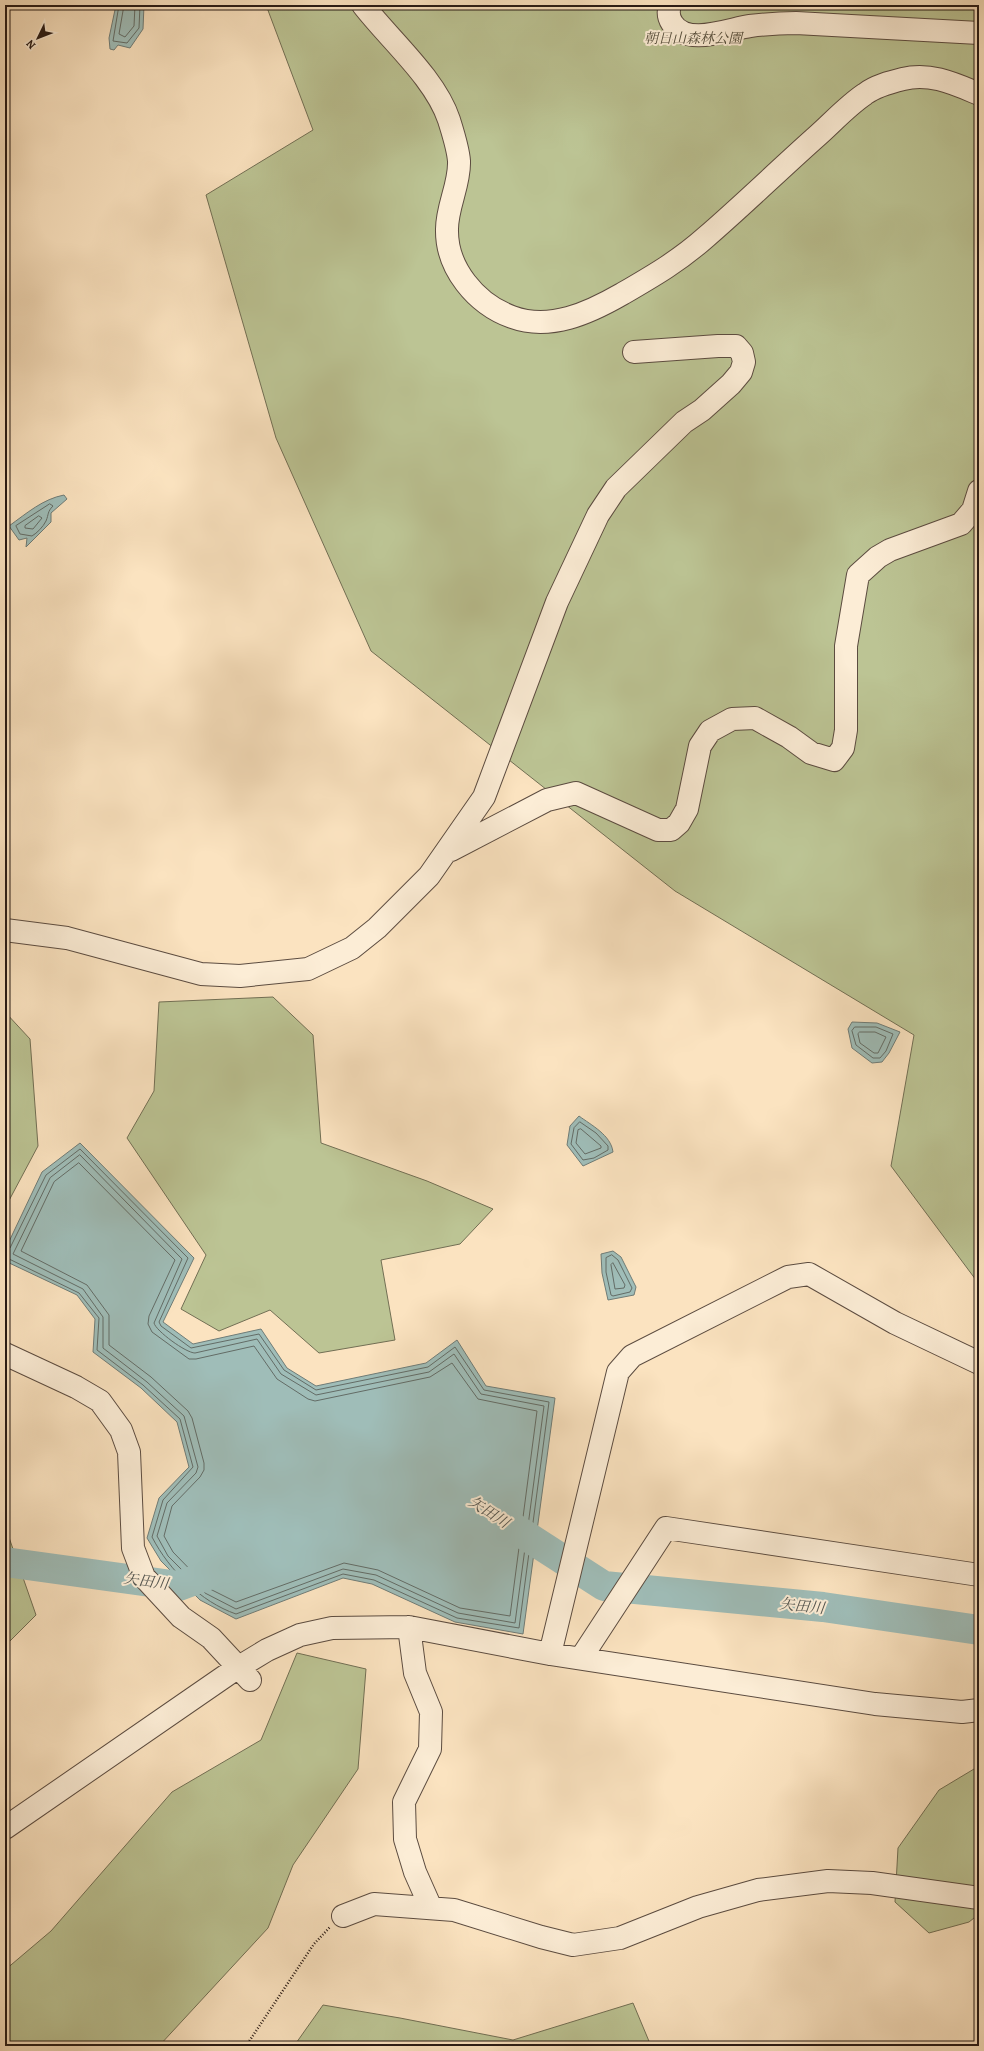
<svg xmlns="http://www.w3.org/2000/svg" width="984" height="2051" font-family="Alegreya,'Noto Serif JP',serif">
<rect width="100%" height="100%" fill="#fbe3c0"/>
<filter id="stains"><feTurbulence type="fractalNoise" baseFrequency=".005" numOctaves="4"/><feColorMatrix values="0 0 0 0 .2 0 0 0 0 .09 0 0 0 0 .02 0 0 0 .5 -.17"/></filter>
<radialGradient id="worn" r=".72"><stop offset=".6" stop-color="#630" stop-opacity="0"/><stop offset="1" stop-color="#630" stop-opacity=".3"/></radialGradient>
<!-- green -->
<path fill="#bcc494" stroke="#726f54" d="M266,5H979V1284L891,1166L914,1035L675,891L371,651L276,438L206,195L313,130Z
M273,997L313,1035L321,1143L427,1181L493,1209L460,1244L381,1260L395,1340L319,1353L270,1310L219,1331L181,1309L206,1255L127,1138L154,1091L159,1002Z
M5,1012L30,1039L38,1146L5,1208Z
M5,1526L36,1615L5,1646Z
M297,1653L366,1669L358,1769L293,1865L268,1928L159,2046H5V1970L51,1931L172,1792L261,1740Z
M979,1766V1914L969,1922L929,1933L895,1902L898,1848L939,1790Z
M633,2003L651,2046H294L323,2005L400,2018L513,2040Z"/>
<!-- water -->
<path fill="#9fbdb8" stroke="#6f7c77" d="M116,5H144L143,29L130,48L118,45L114,50L110,49L109,38Z
M64,495L67,499L51,513V522L26,547L27,538L19,540L9,526C27,513 43,499 64,495Z
M852,1022L877,1023L900,1032L889,1053L882,1062L872,1063L852,1048L848,1029Z
M579,1116C591,1125 611,1135 613,1152L583,1166L567,1145L570,1126Z
M80,1143L194,1258L163,1322L193,1344L261,1329L287,1368L316,1386L426,1363L457,1340L486,1386L555,1398L523,1634L455,1622L372,1584L343,1578L236,1619L200,1600L161,1561L147,1538L159,1498L189,1467L177,1422L141,1388L93,1352L95,1319L77,1295L5,1261V1250L42,1172Z
M613,1251L621,1257L636,1287L634,1295L608,1300L602,1273L601,1254Z"/>
<g fill="none" stroke-linecap="round" stroke-linejoin="round">
<!-- shore -->
<path stroke="#636c66" stroke-width="1" d="M119,5L113,41L127,43L139,28L140,5
M124,5L119,34L125,37L134,26L135,5
M50,504L53,506C47,512 49,514 46,521C43,527 37,533 32,536L20,534L16,526Z
M39,516L42,518L33,529L25,528V526Z
M855,1027H876L893,1034L886,1051L880,1058H873L856,1045L852,1031Z
M860,1032H875L886,1037L878,1053H874L860,1043L858,1034Z
M580,1122L596,1133L608,1146V1150L594,1158L583,1160L571,1144L574,1128Z
M581,1129L601,1146V1148L585,1154L576,1143L578,1130Z
M80,1155L182,1259L154,1323C156,1331 186,1353 195,1353L257,1339L281,1374L316,1395L429,1372L454,1354L481,1394L544,1406L515,1623L458,1613L376,1575L343,1569L236,1609L205,1593L168,1556L157,1536L167,1503L196,1473L198,1467L184,1416L147,1382L103,1348V1317L83,1289L13,1254L50,1178Z
M79,1163L175,1260L149,1316L148,1324L152,1332L189,1359H196L254,1346L277,1379L308,1399L315,1401L430,1377L452,1363L478,1399L537,1411L510,1616L460,1608L378,1570L344,1563L236,1602L208,1588L173,1552L164,1536L172,1506L200,1477L204,1470V1463L192,1418L188,1411L151,1377L109,1345V1315L87,1285L21,1251L54,1182Z
M5,1250L10,1248L46,1175L80,1149L188,1258L159,1322L161,1326L191,1348L259,1334L284,1370L316,1390L428,1367L455,1347L484,1390L549,1402L519,1628L457,1618L374,1580L343,1574L236,1614C201,1602 169,1570 152,1537L163,1500L193,1467L180,1419L143,1385L97,1350L99,1318L79,1293L5,1257
M612,1255L618,1260L632,1288L630,1292L613,1296L611,1295L606,1272V1258Z
M613,1263L625,1285L624,1288L615,1289L611,1265Z"/>
<!-- river -->
<path stroke="#9fbdb8" stroke-width="30" d="M500,1519L604,1586L823,1607L979,1630
M5,1562L179,1586L222,1570"/>
<!-- minor casing -->
<g stroke="#5c4c40" stroke-width="24">
<path id="minor" d="M363,5C390,40 435,78 449,120C453,133 458,148 459,161C460,184 447,206 447,229C446,268 476,304 512,317C550,331 589,313 622,294C653,276 679,261 706,237C743,205 779,170 816,137C832,123 847,106 865,94C875,86 891,82 903,79C930,72 955,84 979,94
M670,5C668,11 668,17 672,23C686,47 729,29 750,26C766,24 781,23 796,23L979,33
M451,850L547,800L576,793L658,830H671L679,823L687,809L700,746L710,731L732,719L755,718L789,737L811,753L834,760L843,748L846,730V646L858,575L878,557L890,550L961,524L973,510L979,491
M5,930L67,938L201,974L240,976L308,969L352,948L377,928L429,876L484,797L557,602L598,515L616,488L684,422L702,410L731,384L741,372L744,362L742,353L736,346H718L634,352
M5,1354L76,1387L100,1401L121,1430L129,1452L133,1548L144,1577L181,1617L211,1638L250,1680
M409,1627L415,1673L431,1712L430,1749L404,1802L405,1839L415,1872L431,1908
M550,1654L618,1372L632,1356L788,1277L809,1274L895,1323L979,1363
M581,1658L666,1528L979,1575
M5,1828L234,1670L267,1650L300,1635L332,1628L409,1627L550,1654L875,1704L962,1712L979,1710
M343,1916L374,1904L454,1910L541,1937L573,1945L620,1938L698,1907L758,1890L828,1881L872,1883L979,1898"/>
</g>
<!-- path -->
<path stroke="#271a15" stroke-width="2.5" stroke-dasharray="1 2" stroke-linecap="butt" d="M246,2046L314,1944L330,1927"/>
<!-- minor -->
<use href="#minor" stroke="#fcedd6" stroke-width="22"/>
</g>
<g text-anchor="middle" dominant-baseline="central" stroke-width="4" stroke-linejoin="round" paint-order="stroke">
<!-- park labels -->
<g font-size="14" font-style="italic" fill="#544d3b" stroke="#fcedd6">
<text x="693" y="38">朝日山森林公園</text>
</g>
<!-- water labels -->
<g font-size="15" font-style="italic" fill="#51534e" stroke="#fcedd6">
<text transform="translate(489 1512) rotate(33)">矢田川</text>
<text transform="translate(146 1581) rotate(8)">矢田川</text>
<text transform="translate(802 1606) rotate(6)">矢田川</text>
</g>
</g>
<!-- margin -->
<rect width="984" height="2051" fill="none" stroke="#fbe3c0" stroke-width="20"/>
<rect x="6" y="6" width="972" height="2039" fill="none" stroke="#271a15" stroke-width="2"/>
<rect x="10" y="10" width="964" height="2031" fill="none" stroke="#271a15"/>
<!-- north arrow -->
<g transform="translate(38 38) rotate(227)" stroke="#fcedd6" stroke-width="3" paint-order="stroke">
<path d="M0-3L7 15L0 10L-7 15Z" fill="#271a15"/>
<text y="-6" font-size="11" font-weight="bold" text-anchor="middle" fill="#271a15">N</text>
</g>
<rect width="100%" height="100%" filter="url(#stains)"/>
<rect width="100%" height="100%" fill="url(#worn)"/>
</svg>
